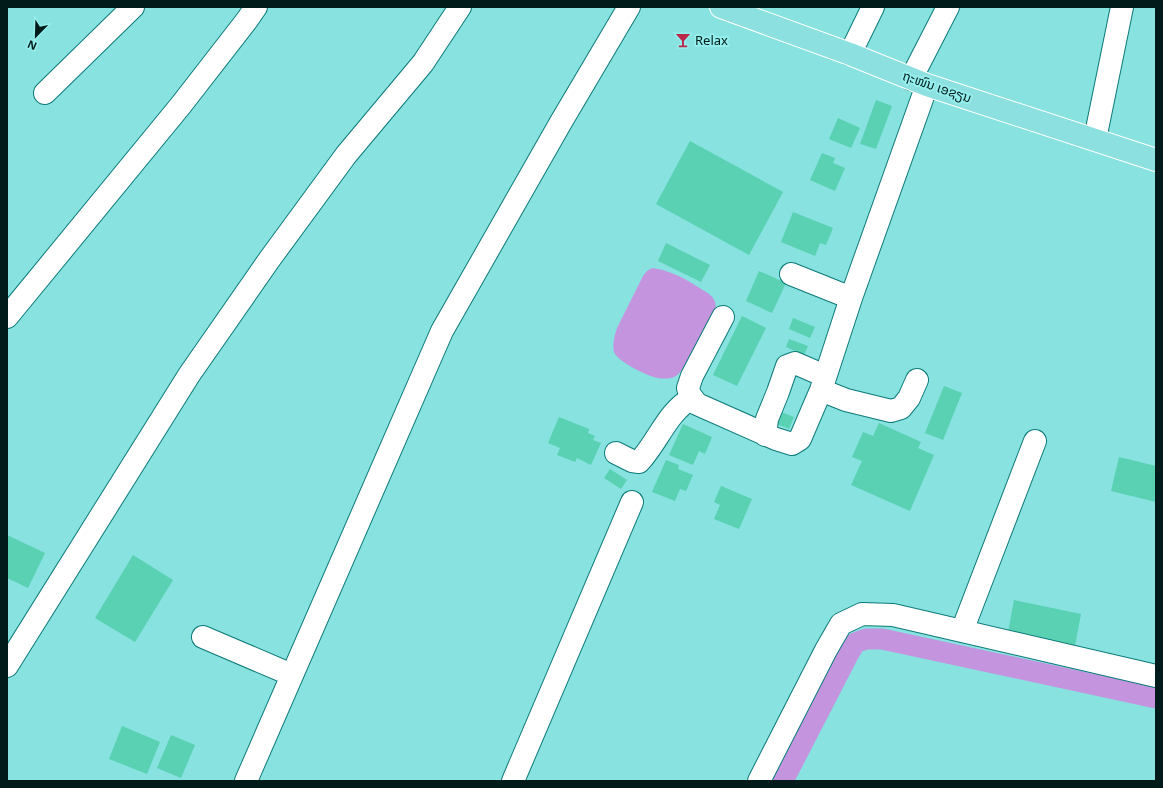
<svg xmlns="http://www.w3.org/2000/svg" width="1163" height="788" font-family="Georgia,'Noto Sans Lao',serif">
<rect width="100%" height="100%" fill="#87e2e0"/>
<!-- water -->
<path fill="#c594df" d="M652,268C670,270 686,279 701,289C705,291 710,294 713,298C716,302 716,306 715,310C708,324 687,369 676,376C671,379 663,379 658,378C647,376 618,362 614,352C612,345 615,334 617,328L643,276L647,271Z"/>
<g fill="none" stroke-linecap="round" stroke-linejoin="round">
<!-- canal -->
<path stroke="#c594df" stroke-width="21" d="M783,781L848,655L855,643L866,639H882L1156,698"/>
</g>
<!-- building -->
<path fill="#59d1b2" d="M876,100L892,106L876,149L860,144Z
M838,118L860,128L851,148L829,139Z
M690,141L783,192L749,255L656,204Z
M822,153L835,158L833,163L845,168L835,191L810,180Z
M793,212L833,228L826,245L820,243L815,256L781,242Z
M666,243L710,265L701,282L658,261Z
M759,271L786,283L772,313L746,301Z
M742,316L766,328L737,386L713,375Z
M793,318L815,327L810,338L789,329Z
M789,339L808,346L804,355L786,347Z
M944,386L962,393L943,440L925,433Z
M781,412L794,417L789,429L777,424Z
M559,417L589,429L588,433L595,436L593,440L601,443L591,465L577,458L575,462L557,455L560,448L548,443Z
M879,423L921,442L918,448L934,455L910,511L851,485L862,461L852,457L863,432L873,436Z
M683,424L712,437L705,454L699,451L693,465L669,455Z
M1119,457L1156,466V502L1111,491Z
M666,460L679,465L678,469L693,475L686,491L680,489L675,501L652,492Z
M610,469L627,480L621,489L604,478Z
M721,486L752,499L739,529L714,519L720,505L714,502Z
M7,535L45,553L28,588L7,578Z
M133,555L173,580L135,642L95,618Z
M1014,600L1081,614L1075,646L1008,632Z
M122,726L160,742L147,774L109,759Z
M171,735L195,745L181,778L157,768Z"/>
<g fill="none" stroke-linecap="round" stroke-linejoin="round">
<!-- minor casing -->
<g stroke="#0c7a78" stroke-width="24">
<path id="minor" d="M850,54L873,7
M911,79L948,7
M45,93L133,7
M1095,139L1122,7
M791,274L851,298
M7,317L181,105L247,20L256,7
M723,317L692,376L688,388L690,395L697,404L776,439L792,444L800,439L821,390L851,298L927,85
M821,390L846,400L891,411L901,408L909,398L917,380
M765,435L767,419L778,392L787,366L795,363L825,376
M616,453L632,461L639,462C658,442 667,412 692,398
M962,631L1035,441
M203,637L292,675
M7,666L189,375L269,260L346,155L423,63L460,7
M246,781L442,331L561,122L629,7
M513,781L632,502
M759,781L826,650L841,624L862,614L893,615L1156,676"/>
</g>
<!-- major casing -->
<g stroke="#fff" stroke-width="24">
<path id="major" d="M721,7L850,54L927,85L1156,160"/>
</g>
<!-- minor -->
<use href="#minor" stroke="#fff" stroke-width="22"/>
<!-- major -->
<use href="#major" stroke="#8ce0df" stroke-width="22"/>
</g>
<!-- icons -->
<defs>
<g id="bar-bare" transform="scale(1.2)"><path d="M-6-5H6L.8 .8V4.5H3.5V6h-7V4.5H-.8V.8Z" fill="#b92849" stroke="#94efed" stroke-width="2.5" paint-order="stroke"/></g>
</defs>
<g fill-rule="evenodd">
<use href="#bar-bare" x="683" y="40"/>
</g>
<g text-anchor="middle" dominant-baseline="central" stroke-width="4" stroke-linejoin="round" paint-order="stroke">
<!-- poi labels -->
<g font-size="13" fill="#001b1a" stroke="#94efed" text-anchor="start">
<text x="695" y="40">Relax</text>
</g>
<!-- street labels -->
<g font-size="13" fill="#001b1a" stroke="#94efed">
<text transform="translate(937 87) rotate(19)">ຖະໜົນ ເອຊຽນ</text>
</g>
</g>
<!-- border -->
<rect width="1163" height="788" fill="none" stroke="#001b1a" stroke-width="16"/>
<!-- north arrow -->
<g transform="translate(36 36) rotate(203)" stroke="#94efed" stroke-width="3" paint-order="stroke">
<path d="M0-3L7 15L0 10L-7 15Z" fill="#001b1a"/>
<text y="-6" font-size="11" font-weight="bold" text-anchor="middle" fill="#001b1a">N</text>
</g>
</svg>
